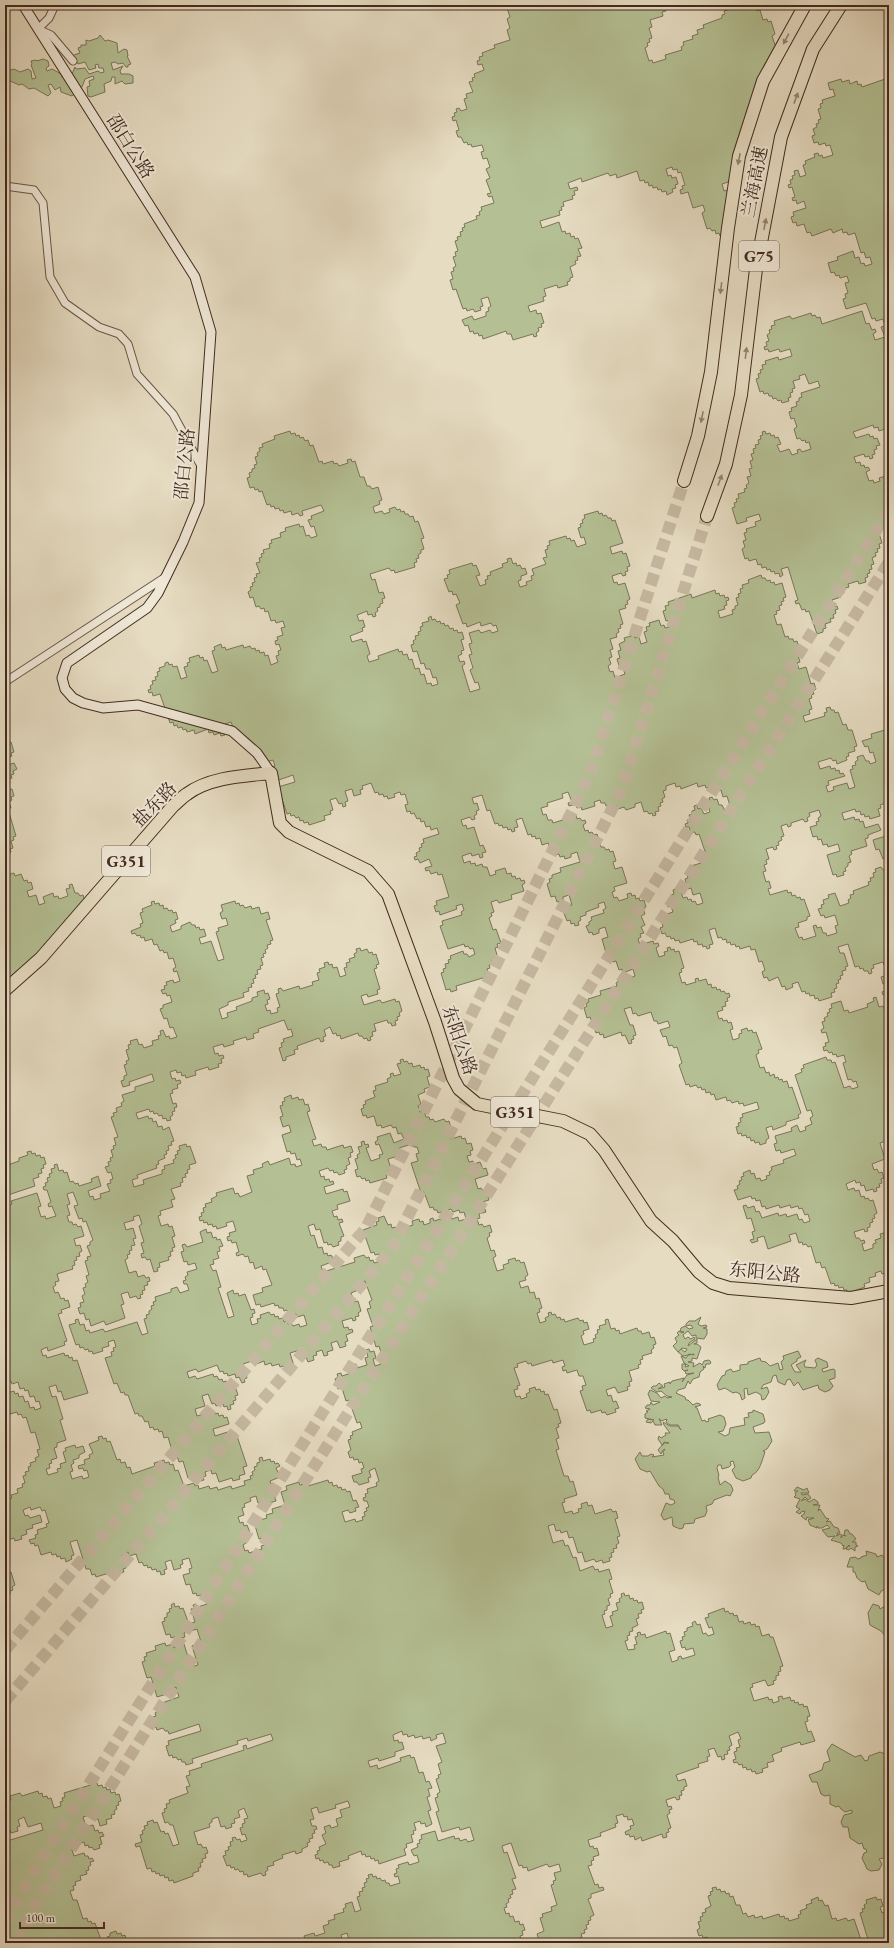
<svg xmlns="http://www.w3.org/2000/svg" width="894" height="1948" font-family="'EB Garamond','Noto Serif SC',serif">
<rect width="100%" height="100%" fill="#e6dcc2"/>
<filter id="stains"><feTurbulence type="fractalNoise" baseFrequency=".005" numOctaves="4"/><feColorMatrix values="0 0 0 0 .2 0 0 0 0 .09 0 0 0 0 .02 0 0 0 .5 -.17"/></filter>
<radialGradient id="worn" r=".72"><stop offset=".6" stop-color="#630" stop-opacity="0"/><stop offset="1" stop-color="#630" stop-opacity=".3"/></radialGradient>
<!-- green -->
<path fill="#b4c094" stroke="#7b755a" d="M506,5H667L668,7L665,8L666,11L662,12L663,16L650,20L652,27L649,28L652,38L649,39L650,42L647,43L648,46L645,48L649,61L652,60L653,63L666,59L665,55L682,50L681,47L684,45L683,42L693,39L692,36L698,34L697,30L704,28L703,25L722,18V15L725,14L724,11L730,9V5H751L752,9L756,8L757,11L760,10L763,20L767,19L768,22L771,21L775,34L772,36L775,45L779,44L731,181L722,184L724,191L727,190L736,216L733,217L727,234L720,236L719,233L716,234L715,230L712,231L710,228L707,229L702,213L705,211L703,205L693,208L688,192L681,194L680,190L683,189L682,186L685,185L681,172L678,173L677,169L673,170L672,167L666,169L668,176L671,175L672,178L676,177L678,184L675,185L676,188L672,189L673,192L667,195L666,191L662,192L661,189L658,190L657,187L653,188L652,185L649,186L648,182L645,183L644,180L640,181L637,171L617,178L616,174L610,176L608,173L582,182L581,178L568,183L570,189L577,187L578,190L574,191L575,195L572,196L573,199L563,202L564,206L561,207L562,210L559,211L560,215L540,221L542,228L559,222L562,232L565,231L566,234L570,233L571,237L574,236L575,239L578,238L582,248L578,249L581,256L577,257L578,260L575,261L576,264L570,267L573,277L570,278V281L567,282L568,285L558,288L557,285L544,289L546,296L543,297L544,301L528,306L530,312L536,310L537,314L541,313L544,323L541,324L542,327L538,328L539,331L536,333L537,336L534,337L533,334L513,340L511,334H507L506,331L483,339L482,335L479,336L478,333L474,334L473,331L470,332L468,325L465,326L462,320L472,316L474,320L486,316V312L489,311L488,308L491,306L488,297L481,299L483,306L480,307L481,310L475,312L473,309L467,311L466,308L463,309L456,289L453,290L450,280L453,279L451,272L454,271L453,268L456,266L453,257L456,256L455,252L458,251L455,241L458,240L457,237L461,236L460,232L463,231L462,228L465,227L464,224L477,219L476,216L480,215L479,212L482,210L481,207L494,203L492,196L489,197L487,194L491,193L486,180L490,178L486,169L490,167L487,158L483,159L481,152L484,151L482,145L472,147L471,144L468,145L467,142L464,143L461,137H458L456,131L459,130L456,120L453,121L452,117L455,116L454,113L457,112L456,109L459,108L461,111L467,109L464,99L467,98L466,94L473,92L469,82L473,81L472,78L475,77L474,74L484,70L482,64L478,65L477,61L480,60L479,57L483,56L482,53L495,48L494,45L510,40L507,30L510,28L507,19L510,17Z
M100,35L105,41L108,40L117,43L118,53L124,49L127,50L128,56H127L131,64L128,65V67H126L123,63L118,64L115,62L111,63L113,70L123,66L120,71L121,74H129L133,76V83L125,84L122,81L115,84V77H112L111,81L104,84L105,92L91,97L88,96L87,87L90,86L89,81L94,79L93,76L85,79L82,87L72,96L61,92L60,87L55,90L51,84L48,85L51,93L48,96L34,88L29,89L22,84L19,85L6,79L5,75L7,71L14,69L20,72L28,69L31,71L32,79L36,78L31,65L32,64L31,61L36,60L37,61L43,59L48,61L49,66L46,68L47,71L52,69L61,74L62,77L72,74L75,67L76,69L85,68L89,74L98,71L101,73L104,72L103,68H99L98,64L95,65L96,68L89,70L85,62L78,64L76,60L71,56L80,53L78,48L81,47V45H86V40L89,41L98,38Z
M888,78L889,365L887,366L889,372V431L886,432L885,429L879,431L878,427L874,428L873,425L853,432L856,438L869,434L870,437L873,436L874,439L877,438L880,445L876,446L877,449L874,450L875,454L872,455L873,458L870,459L869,456L865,457L864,454L854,457L856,463L860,462L861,466L864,465L865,468L868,467L870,470L866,472L869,481L873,480L874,483L880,481L879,478L889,475V534H887L884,528L878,530L882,543L879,544L880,548L877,549L878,552L875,553L876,556L872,558L874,564L871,565L872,569L869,570L870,573L867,574L868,577L865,578L866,582L859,584L858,581L848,584L849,587L843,589L844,593L840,594L841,597L832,600L833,607L837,606L838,609L835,610L836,613L833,615L834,618L830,619L831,622L825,624L826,628L823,629V632L817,634L809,611L806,612L805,609L802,610L799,603L796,604L795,601L798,600L788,567L781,569L783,575L780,577L779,573L775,574L774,571L771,572L770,569L767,570L766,567L762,568L761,564L758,565L756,559L749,561L748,558L745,559L742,549L745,547L743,541L746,540L744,533L747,532L746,529L756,526L755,522L761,520L759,514L746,518L747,521L737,524L732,508L735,507L734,503L737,502L736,499L739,498L738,494L745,492L744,489L747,488L746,485L749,483L747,477L751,476L749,469L752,468L750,461L753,460L751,454L754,453L753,449L756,448L755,445L759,444L758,440L761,439L760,436L763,435L762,432L765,431L766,434L770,433L771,436L774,435L775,438L778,437L781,444L777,445L780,452L789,449L792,455L798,453L797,450L800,449L802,452L811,449L809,442L806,443L805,440L802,441L800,438L797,439L794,429L797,427L794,418L791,419L789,412L792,411L791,408L797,406L796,402L799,401V398L802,397L801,393L820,387L818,381L809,384L805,374L799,376L800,379L793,381L795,388L792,389L793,392L790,393L791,397L788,398L789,401L782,403L781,400L778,401L776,398L773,399L772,396H769L768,393L764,394L763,391L760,392L756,379L759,378L758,374L761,373L760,370L763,369L762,365L766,364L765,361L778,357L779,360L792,356L790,349L780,352L779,349L769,352L768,349L765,350L764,347L767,346L766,342L769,341L767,335L770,333L769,330L772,329L771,326L775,325L774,321L790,316L792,319L811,313L812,316L815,315L817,318L820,317L822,324L862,311L866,324L869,323L872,330L875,329L876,332L873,334L875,340L885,337L881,327L885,326L883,319L876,321L875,318L872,319L866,303L846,309L843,299L846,298L845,294L848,293L845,283L849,282L847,276L840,278L839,275L836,276L834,272L831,273L828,263L838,260L837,257L853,251L855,258L859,257L861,264L864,263L865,266L872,264L870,257L866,258L864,252L861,253L855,233L848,235L847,232L843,233L842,229L833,233L831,229L812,236L810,232L807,233L804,224L797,226L796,222L793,223L791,217L794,216L793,212L806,208L804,201L797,204L796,200L793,201L792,198L795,197L792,187L789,188L788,185L791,184L790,180L793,179L792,176L795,175L794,171L798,170L800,177L806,175L803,165L806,164L805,161L815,157L814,154L818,153L819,156L822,155L823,158L833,155L830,145L826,146L825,143L819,145L818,142L814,143L812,136L815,135L813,129L817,127L816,124L819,123L818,120L821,119L818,109L821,108L820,104L823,103L822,100L835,96L833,89L830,90L828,83L841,79L842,82L849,80L850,84L857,81L858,85L861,84L862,87Z
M290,431L291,434L295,433L296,436L299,435L300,438L303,437L305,441L308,440L310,446L313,445L319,462L322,461L323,464L333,461L334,464L337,463L339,466L348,463L347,460L351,459L352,462L355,461L360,477H364L367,486H370L372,489L378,487L382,500L379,501L380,504L373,507L375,513L382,511L384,514L390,512L389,509L395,507L397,510L400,509L401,512L404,511L405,514H408L410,517L413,516L415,522L418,521L424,538L421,539L424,549L421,550V553L418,555L419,558L416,559L417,562L414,563L415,567L395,573L394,570L391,571L389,568L370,574L372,580L375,579L379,593L383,592L385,598L382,599L383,603L380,604V607L377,608L378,611L375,613L376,616L373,617L372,614L368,615L367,611L357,615L359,621L363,620L365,627L362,628L363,631L350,636L352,642L362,639L363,642L366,641L370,654L367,656L369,662L379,659L378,656L398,649L399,652L402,651L403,655L407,654L409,660L412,659L415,669L419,668L421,675L424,674L427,684L431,683L432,686L438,684L436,677L433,678L430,669H426L424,663L421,664L417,651L413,652L411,645L414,644L413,641L416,639L415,636L419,635L418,632L421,631L420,627L423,626L422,623L429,621L428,618L431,616L432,620L435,619L437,622L440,621L441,624L444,623L445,626L448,625L450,629L453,628L454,631L457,630L458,633L462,632L464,639L461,640L464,650L461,651L462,654L458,656L460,662L464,661L465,664L462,666L470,692L480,689L478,682L475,683L470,670L473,668L469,655L472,654L469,644L472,643L469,633L479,630L481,633L490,630L492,633L498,631L496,625L493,626L491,623L481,626L480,622L467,627L466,623L463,624L456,605L460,603L456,594L453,595L452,591L449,592L444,579L448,578L447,575L450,574L449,570L472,563L473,566L476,565L480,575L476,576L480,586L486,584L485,580L488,579L487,576L491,575L490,572L503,567L502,564L508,562L507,559L511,558L513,564L516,563L517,566L520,565L522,569L525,568L527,574L521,576V580L518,581L520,587L527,585L526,582L532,580L531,576L534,575L532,569L546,564L543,558L547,557L545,550L548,549L547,546L550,545L549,541L566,536L567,539L570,538L571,541L574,540L577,547L586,544L584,537L581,538L578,528L581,527L580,524L583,523L582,520L585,518L584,515L598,511L599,514L602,513L603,516L606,515L608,518H611L612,521L615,520L623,543L610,547L612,554L622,551L623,554L626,553L630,566L627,567L628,571L625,572L626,575L623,576L621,573L612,576L614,583L617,582L618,585L625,583L630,599L627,601L628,604L625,605L626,608L619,610L623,624L620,625L621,628L618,629L619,632L616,634L617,637L610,639L613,649L610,650L612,657L609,658L611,664L608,666L610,672L613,671L615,678L625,674L623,668L620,669L617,659L620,658L618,651L621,650L619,644L625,641L624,638L634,635L635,638L639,637L641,644L647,642L644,632L647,631L646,627L650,626L649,623L659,620L661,626L664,625L665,628L672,626L670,620L666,621L663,611L666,610L665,606L669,605L668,602L691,594L692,598L715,590L716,594L719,593L720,596L724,595L725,598L728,597L729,600L726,601L727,605L724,606L725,609L718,611L720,618L733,614L732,610L735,609V606L738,605L736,598L739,597L738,594L741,593L740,589L743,588L742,585L749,583L748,580L761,575L762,578H765L767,581L770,580L771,583L774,582L775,585L782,583L786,597L783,598L784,601L781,602L782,605L779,606L780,610L776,611L777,614L774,615L777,625L781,624L785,637L788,636L789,639H793L794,642L797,641L799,647L796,649L800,662L797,663L799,669L806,667L811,684L814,683L816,689L813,691L814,694L811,695L812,698L809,699L812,709L809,710L810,714L803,716L805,722L825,716L824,713L827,712L826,708L830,707L831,710H834L835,713L838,712L843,725L846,724L848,730H852L857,746L854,747L855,751L848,753L849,756L846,757L847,760L837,764L836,760L833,761L831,758L818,762L820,769L830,766L831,769L835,768L836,771L839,770L840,774L843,773L845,776L828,781L829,785L826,786L828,792L834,790L833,787L847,783L849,789L855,787L850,770L853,769L852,766L856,765L855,762L858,760L857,757L863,755L866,761H869L870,764L876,762L873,752L870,753L868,746L865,747L862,741L872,738L871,734L885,730L889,739V802L880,805L881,808L878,809L880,816L870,819L869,816L865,817L864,814L861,815L860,811L856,812L855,809L842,813L844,820L854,817L855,820L859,819L860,822L863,821L865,828L878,824L881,830L868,835V838L865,839L867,846L851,851L852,854L849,856L851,862L848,863V866L845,868L846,871L843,872L844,875L837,877L836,874L833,875L827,855L840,851L838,844L828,847L827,844L823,845L821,839L818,840L817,836L813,837L810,827L817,825L816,822L819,821L818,818L821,816L819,810L809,813L810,816L807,818L808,821L805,822L803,819L791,823V826L788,827L787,824L781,826L784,836L781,837L782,840L778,842L779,845L776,846L777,849L774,850L773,847L766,849L769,859L766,860L767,864L764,865L766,871L763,872L766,882L769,881L771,888L768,889L770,895L787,890L788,893L791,892L792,896L795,895L797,898L800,897L801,900L804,899L810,916L807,917V920L798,923L799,927L795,928L799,938L802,937L803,940L816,936L813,926L816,925L817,928L821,927L823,933H826L827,936L837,933L835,926L838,925L835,915L825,918L824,915L821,916L818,909L822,908L821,905L824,904L823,900L829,898L828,895L835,893L840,906L849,903L848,900L851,898L850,895L854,894L853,891L869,885L868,882L871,881L870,878L874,877L873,873L876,872L875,869L881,867L883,870L886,869L887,872H889V969L887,964L884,965L883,962L873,965L874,968L871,969L872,973L869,974L868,971H864L863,968L860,969L859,966L855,967L848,944L838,947L840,953H844L848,966L845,967L846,970L842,971L843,975L840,976L841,979L838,980L839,983L836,984L837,988L834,989L835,992L831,993L832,997L819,1001L818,998L815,999L814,995L810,996L809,993L806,994L805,991L802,992L798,982L792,984L793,987L786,990L785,986L782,987L778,977L769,981L767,977L764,978L762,972L765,970L762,961L759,962L755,949L751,950L750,946L740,949L739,946L736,947L735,944L731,945L730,942L727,943L726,939L723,940L721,937L718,938L715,928L709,930L713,944L709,945L710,948L707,949L706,946L703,947L702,944L698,945L697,941L694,942L693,939L680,943L679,940L675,941L674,938L671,939L670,936L667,937L665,933L662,934L660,928L663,927L662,923L665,922L664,919L668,918L667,914L673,912L671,906L668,907L667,903L670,902L669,899L672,898L671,895L674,894L673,890L680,888L683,898L687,897L688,900L691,899L692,902L695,901L697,905L703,903L700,893L693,895L691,888L688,889L685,879L688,878L687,875L690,874L689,871L692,869L691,866L701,863L700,860L707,857L699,834L696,835L695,832L691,833L689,827H686L685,824L688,823L687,820L690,819L689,815L692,814V811L695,810L694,806L697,805L698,809L701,808L704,814L710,812L707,802L710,801L709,798L712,797L714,800L717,799L719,805H722L725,811L731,809L727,796L723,797L721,790L718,791L717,788L710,790L709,787L706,788L705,785L698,787L697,783L681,789L680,786L676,787L675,783L666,786V790L663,791L665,797L662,799L663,802L660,803L661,806L658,807L659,811L655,812L656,815L653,816L652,813L649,814L647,811L644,812L641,802L635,804V807L626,810L624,807L618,809L617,806L610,808L609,805L606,806L605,803H601L600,800L594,802L595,806L582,810L581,807L577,808L576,804L569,806L568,803L572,802L568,792L562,794L563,798L547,803L548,806L541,808L543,815L546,814L548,820H552L553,823L566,819L565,815L572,813L573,816L576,815L577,819L580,818L582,821L585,820L586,823L583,825L585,831L588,830L589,833L592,832L594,835L597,834L601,847H604L606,850L609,849L610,852L613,851L616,861L613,862L615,869L622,867L627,883L614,887L615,891L612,892L614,898L617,897L619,901L628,898L627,894L631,893L632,896L635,895L636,899L639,898L640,901L644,900L646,907L643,908L645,914L641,916L645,925L641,927L644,933L640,934L641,937L638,939L640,945L653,941L654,944L658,943L659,946L656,948L659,957L665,955L664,952L668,951L667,948L670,947L671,950L674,949L675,952L679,951L684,968L681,969L682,972L679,973L682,983L685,982L686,985L696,982L695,979L698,978L699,981L706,979L708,985L711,984L712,988L716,987L717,990L720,989L721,992L724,991L726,994L729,993L730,997L727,998L728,1001L725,1002L726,1006L722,1007L723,1010L717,1012L719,1019L722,1018L723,1021L727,1020L728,1023L731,1022L733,1029L730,1030L733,1040L739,1038V1034L742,1033L741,1030L747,1028L748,1031L752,1030L753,1033L756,1032L762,1049L758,1050L759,1053L756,1055L760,1068L764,1067L766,1073L769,1072L770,1076L774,1074L775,1078L778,1077L779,1080L782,1079L783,1082L787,1081L789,1088L792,1087L801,1113L798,1115L799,1118L786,1122V1125L773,1130L772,1126L766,1128L769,1138L766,1140V1143L760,1145L759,1142L755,1143L754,1140L751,1141L750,1137L747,1138L746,1135L742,1136L741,1133L738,1134L736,1127L739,1126L738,1123L741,1122L740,1118L743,1117L742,1114L759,1109L757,1102L744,1106L743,1103L739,1104L738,1101L732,1103L730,1100L727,1101L726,1097L716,1100L714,1094L711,1095L710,1092L706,1093L705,1089L702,1090L701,1087L698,1088L696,1085L690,1087L689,1084L686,1085L679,1065L682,1063L677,1047L674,1048L672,1045L669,1046L666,1036L663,1037L660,1030L670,1027L668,1021L658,1024L657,1021H654L651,1012L638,1016L636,1013L633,1014L631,1007L624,1009L630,1025H633L636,1035L633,1036L634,1039L631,1040L632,1043L629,1044L625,1035L622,1036L621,1032L604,1038L603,1034L600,1035L599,1032L596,1033L590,1017L587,1018L584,1008L587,1006L586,1003L589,1002L588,999L601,995L600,991L617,986L616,983L619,981L618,978L621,977L623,980L635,976L633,969L623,973L622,969L619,970L616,961L613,962L609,952L606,953L602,939L608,937L605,927L599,929V933L593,935L592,932L589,933L586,926L589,925V922L592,920L591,917L604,913L603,910L606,908L604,902L598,904L599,907L586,912V915L580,917L581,920L578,922L579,925L575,926L574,923L571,924L570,920L567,921L562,908L572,905L569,895L563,897V900L557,902L555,896L551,897L547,884L550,882L549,879L552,878V875L561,872L560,868L580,862L577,852L571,854V857L565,859L564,856L560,857L559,854L556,855L555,852L552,853L548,843L542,845L540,838L536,839L535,836L532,837L531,834L528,835L522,818L516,820L518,827L514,828L515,831L512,832L511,829L508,830L507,827L503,828L502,825L499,826L498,823L495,824L490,810L487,811L482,795L472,798L474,804L477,803L479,810L476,811L477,814L474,816L475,819L472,820L470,817L461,820L463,826L466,825L467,829L474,827L480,846L483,845L486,852L482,853L483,857L480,858L479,854L472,856L471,853L462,856L464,863L470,861L471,864L475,863L476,866L482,864L483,867H487L490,876L496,874L495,871L505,868L507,874L511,873L512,877L515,876L516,879L520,878L521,881L524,880L525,883L522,885L524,891L511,895L512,899L499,903L497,900L491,902L494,912L491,913L492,916L489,918L493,930L496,929L501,943L497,944L498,947L495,948L497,955L494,956L495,959L492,960L493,964L489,965L490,968L487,969L488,972L485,974L486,977L456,986L457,990L451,992L450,989L446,990L441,973L444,972L443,969L446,968L445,964L449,963L448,960L451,959L450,956L463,951L464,954H467L469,957L475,954L473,948L470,949L468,946L465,947L464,944L448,949L440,926L443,925L442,921L462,915L461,912L464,910L462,904L456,906L457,909L440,915L439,911L436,912L434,906L437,905L436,901L449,897L442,874L438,875L437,872L431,874L429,870L426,871L425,868L432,866L429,859L420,863L418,859L415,860L414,857L417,856L416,853L420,851L419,848L422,847L421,844L424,843L423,839L439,834L437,828L431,830L430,826L426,827L424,821L421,822L420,818L417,819L414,813L411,814L410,811L407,812L405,805L408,804L405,794L401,795L400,792L394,794L395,797L388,799L387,796L384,797L383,794L379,795L378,792L375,793L371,783L362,786L363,789L360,790L361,794L354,796L352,789L345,791L348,801L345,802L346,806L343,807L342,803L339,804L336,798L330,800L333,810L330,811L331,814L324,816L325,820L309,825L308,822L304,823L303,820L300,821L299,817L296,818L294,815L291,816L290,813L287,814L278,787L295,782L293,775L273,782L268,768L275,766L273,760L263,763L236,735L231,722L225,724L227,731L224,732L225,735L221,736L220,733L214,735L213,732L209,733L208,729L195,734L194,730L187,732L186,729L183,730L182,727L178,728L177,725L174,726L173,722L170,723L160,694L153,696L152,692L149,693L148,690L151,689L150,686L153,684L152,681L156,680L155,677L158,676L157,672L160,671L159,668L165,666V663L168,662L169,665L172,664L173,667L177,666L181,679L187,677L184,667L188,666L187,663L190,662L189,658L199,655L200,658L203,657L204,661L207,660L212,673L218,671L212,651L215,650L214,647L221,644L222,648L225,647L226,650L243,645L244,648L250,646L252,649L255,648L256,651L259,650L260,653L264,652L265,656L268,655L271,665L278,662L276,656L279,655L278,651L281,650L279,644L276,645L275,641L278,640L277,637L283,635L281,628L285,627L283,621L276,623L275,620L271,621L268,611L265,612L264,608L261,609L259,606L256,607L253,597L250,598L248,592L251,590L250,587L253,586L252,583L255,582L254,578L257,577L256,574L260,573L256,563L260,562L259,558L262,557L261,554L264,553L263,550L270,548L269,544L272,543L271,540L281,537L280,533L286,531L285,528L299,524L300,527L303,526L306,536L309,535L311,538L317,536L314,526L311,527L308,520L312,519L311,516L324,511L321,505L302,511L303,515L300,516L298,513L292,515L291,511L284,513L283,510L280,511L279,508L275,509L274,506L271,507L270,504L267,505L262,491L259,492L258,489L255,490L254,487L250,488L247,478L250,477L249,473L252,472V469L255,468L254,465L257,464L255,457L258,456L257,453L260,451L259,448L263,447L262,444L275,439L274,436Z
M5,734L8,743L11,742L14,752L11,753L12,756L6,758L8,765L14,763L17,769L13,771L14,774L11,775L12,778L9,779L10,783L5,784Z
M12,789L14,796L11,797L12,800L9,802L11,808L8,809L16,836L13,837L14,840L11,841L13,848L10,849L11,852L5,854V790Z
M889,835V861H887L886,858L883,859L879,849L876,850L873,840Z
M14,873L15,876L21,874L24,881L27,880L28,883L31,882L33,889L27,891L29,897L36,895L39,905L45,903L43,897L53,893L54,897L58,896L59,899L68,896L66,889L70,888L69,885L72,884L75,893H78L80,896L83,895L87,908L61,939L44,944C46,952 38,959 41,967L31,971L5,986V891L8,890L5,880L8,879L7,875Z
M154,901L155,904L159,903L160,906L163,905L164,909L167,908L169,911L172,910L173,913L176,912L178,919L175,920L176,923L170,926L172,932L181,929V926L190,922L192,925H195L196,928L199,927L200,930L204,929L206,936L199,938L201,944L211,941L218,961L224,959L216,932L219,931L218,928L228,925L226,918L222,919L220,913L223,911L221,905L235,901L236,904L239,903L240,906L243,905L245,908L251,906L252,909L259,907L261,914L268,912L270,919L266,920L273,940L270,941L271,944L267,945L268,948L265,950L266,953L263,954L264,957L261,958L263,965L260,966L261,969L257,970L258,974L255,975L256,978L253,979L254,983L251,984L252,987L248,988L249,991L243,993L244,997L228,1002V1005L219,1009L222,1019L228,1017L227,1013L237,1010L236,1007L252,1001V998L258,996L257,992L264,990L265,994L268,993L270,999L267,1000L268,1004L265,1005L267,1011L270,1010L271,1014L278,1012L277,1008L280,1007L276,994L279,993L278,989L281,988L283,991L299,986L300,989L313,985L312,982L319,980L317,973L320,972L319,969L325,967L324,963L328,962L329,965L332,964L333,968L337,967L340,977L346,975L344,968L347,967L346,963L350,962L349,959L355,957L354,954L357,952L356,949L360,948L361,951L367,949L369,953L372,952L373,955L376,954L379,964L376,965L377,968L374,969L380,989L377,990L378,994L368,997L367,994L361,996L364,1005L380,1000L382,1003L395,999L396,1002L399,1001L402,1011L399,1013L400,1016L397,1017L398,1020L395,1021L396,1025L392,1026L391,1023H388L387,1020L374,1024L376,1031L372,1032L373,1036L370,1037L371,1040L368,1041L367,1038L364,1039L362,1036H359L358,1033L341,1039L340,1035L337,1036L336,1033L333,1034L330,1027L324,1030L326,1036L323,1037L324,1041L321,1042L319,1038L297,1046L298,1049L294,1050L295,1054L286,1057V1060L283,1061L279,1048L282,1047L281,1043L284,1042L283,1039L293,1036L291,1029L288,1030L284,1020L258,1029L259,1032L253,1034L254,1038L247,1040L246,1037L233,1041L234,1044L224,1047L223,1044L213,1047L215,1054L218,1053L219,1056L223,1055L224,1058L221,1059L222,1063L218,1064L219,1067L209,1070L208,1067L195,1071L196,1075L186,1078L185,1075L182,1076L181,1072L177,1073L176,1070L170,1072L172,1079L175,1078L176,1081L180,1080L181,1083L177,1085L178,1088L172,1090L173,1093L170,1094L173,1104L176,1103L177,1107L174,1108L175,1111L172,1112L173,1115L170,1117L171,1120L167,1121L166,1118L163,1119L162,1115L159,1116L157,1113L154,1114L153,1111L150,1112L149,1109L136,1113L138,1119L148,1116L149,1119L152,1118L153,1122L156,1121L158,1127L162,1126L163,1130L169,1127L174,1141L171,1142L172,1145L168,1146L169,1150L166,1151L167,1154L164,1155L165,1158L158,1161L159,1164L156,1165L157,1168L137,1175L138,1178L132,1180L134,1187L144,1184L143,1180L162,1174V1170L165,1169L164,1166L174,1163L173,1160L176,1158L175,1155L178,1154L177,1151L180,1150L179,1146L186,1144L187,1147L190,1146L196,1163L189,1165L190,1169L187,1170L188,1173L185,1174L186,1177L182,1178L183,1182L180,1183L181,1186L171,1189L175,1199L171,1200L173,1207L160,1211L161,1215L158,1216L161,1226L168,1224L169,1227L172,1226L175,1236L172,1237L175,1247L172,1248L173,1251L170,1252L171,1256L168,1257L169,1260L159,1263L160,1267L157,1268L158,1271L154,1272L150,1259L147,1260L145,1257L142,1258L141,1254L144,1253L141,1243L144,1242L139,1226L142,1224L139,1215L133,1217L134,1220L124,1223L126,1230L133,1228L136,1238L133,1239L135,1245L131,1246L132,1250L129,1251L130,1254L127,1255L128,1258L125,1260L129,1273L136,1271L138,1277L144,1275L146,1278L149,1277L150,1281L147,1282L148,1285L144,1286L145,1290L142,1291L143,1294L140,1295L141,1298L138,1299L136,1296L130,1298L128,1292L121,1294L124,1304L121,1305L125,1318L106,1325L104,1321L91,1326L89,1319L86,1320L84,1313L80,1314L78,1308L81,1307L80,1303L84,1302L82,1296L85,1294L83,1288L86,1287L85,1284L88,1282L86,1276L89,1275L85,1261L88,1260L87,1257L91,1256L87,1246L90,1245V1242L93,1240L86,1221L83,1222L82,1218L79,1219L74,1206L78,1205L73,1192L67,1194L70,1204L67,1205L70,1215L67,1216L69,1222H72L73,1225L76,1224L78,1227L81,1226L84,1236L74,1239L76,1246L80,1245L82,1251L79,1253L80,1256L76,1257L77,1260L74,1261L75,1265L72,1266L73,1269L57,1274L59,1281L55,1282L56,1285L53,1287L55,1293L58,1292L61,1299L64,1298L65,1301L68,1300L70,1307L61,1310L62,1313L58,1314L67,1341L64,1342L65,1345L48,1351L47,1347L41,1350L43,1356L46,1355L47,1358L64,1353L65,1356L68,1355L69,1358L72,1357L73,1361L77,1360L88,1393L64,1400L61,1391L58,1392L56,1385L49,1387L52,1397L56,1396L63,1419L60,1420L66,1440L57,1443V1447L54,1448L57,1458L51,1460L52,1463L49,1464L50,1468L46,1469L48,1475L58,1472L57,1469L61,1468L60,1464L66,1462L63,1452L66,1451L65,1448L75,1445L76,1448L83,1446L85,1452L79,1455V1458L73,1460L74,1463L71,1465L73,1471L70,1472L72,1479L82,1476L83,1479L89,1477L87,1470L84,1471L83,1468L79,1469L78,1466L85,1464L84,1460L90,1458L89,1455L93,1453L89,1444L99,1440L98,1437L102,1436L103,1439L106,1438L107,1442L110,1441L117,1460L120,1459L121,1463L125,1462L127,1468L130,1467L132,1474L155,1466L154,1463L164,1460L165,1463L169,1462L170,1465L173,1464L175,1471L178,1470L184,1486L194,1483L195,1486L198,1485L199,1489L209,1486L210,1489L217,1487L218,1490L231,1486L232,1489L245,1485L244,1481L251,1479L250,1476L253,1475L252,1472L255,1470L254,1467L257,1466V1463L260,1462L259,1458L262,1457L263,1461L270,1459L271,1462L274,1461L275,1464L278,1463L280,1466L276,1468L280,1477L270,1481L276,1501L266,1504L267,1507L264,1508L262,1502L258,1503L256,1496L250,1498L251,1501L244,1504L245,1507L242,1508L244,1515L238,1517L240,1523L243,1522L244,1526L247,1525L251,1535L247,1536L248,1539L245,1540L246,1543L243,1545L245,1551L248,1550L249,1553L262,1549L261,1546L265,1545L263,1538L259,1539L254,1522L267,1518L266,1515L273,1513L272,1509L285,1505L281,1492L287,1490L286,1486L299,1482L300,1485L307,1483L308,1486L328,1480L329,1483L332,1482L333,1486L337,1485L338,1488L341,1487L342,1490L345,1489L347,1492L350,1491L353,1501L356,1500L359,1507L355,1508L356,1511L350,1513L348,1510L342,1512L345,1522L355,1519L356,1522L363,1520L362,1517L365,1516L364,1512L367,1511L366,1508L369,1507L367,1501H364L363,1498L366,1497L365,1494L368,1493L367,1489L377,1486L376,1483L379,1481L375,1468L369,1471L371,1477L368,1478L369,1482L359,1485L357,1482H354L352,1476L362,1473L361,1469L364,1468L362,1462L359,1463L358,1459L354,1460L353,1457L350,1458L348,1452L351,1450L348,1440L351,1439L350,1436L353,1435L352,1432L362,1428L360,1422L357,1423L349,1400L346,1401L342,1388L338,1389L335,1379L338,1377L337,1374L341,1373L342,1376L351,1373V1370L354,1369L353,1365L356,1364L357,1368L367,1365L365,1358L368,1357L366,1350L369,1349L370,1352L374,1351L376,1358L373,1359L375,1366L381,1364L380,1360L383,1359L379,1346L376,1347L374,1340L371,1341L369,1338L373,1337L370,1327L373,1326L367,1309L371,1308L369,1302L372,1300L365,1281L359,1283L360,1286L357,1287L358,1290L351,1293L354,1302L358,1301L361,1311L358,1313L359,1316L355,1317L356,1320L353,1321L352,1318L342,1321L344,1328L348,1327L349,1330L352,1329L353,1332L346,1335L348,1341L345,1342L346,1346L340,1348L337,1341L331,1343L333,1350L327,1352L328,1355L324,1356L322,1350L316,1352L317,1355L313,1356L314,1360L308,1362L304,1352L301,1353L300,1350L290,1353L294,1366L291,1367L292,1370L289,1372L288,1368L285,1369L283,1366L280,1367L279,1364L272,1366L271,1363L265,1365L264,1361L254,1365L252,1361L243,1364L245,1371L248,1370L249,1373L246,1374L247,1378L244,1379L245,1382L242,1383L239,1377L236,1378L235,1374L228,1376L227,1373L224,1374L223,1371L220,1372L217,1365L198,1372L196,1369L187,1372L189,1378L195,1376L197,1379L213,1374L214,1377L217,1376L219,1380L222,1379L223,1382L226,1381L228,1387L232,1386L233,1390L236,1389L238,1395L235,1396L236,1400L233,1401L234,1404L230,1405L231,1409L228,1410L227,1406L224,1407L223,1404L216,1406L215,1403L212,1404L208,1394L202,1396L205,1406L195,1409L197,1416L214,1411L215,1414L218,1413L219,1416L223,1415L224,1418L227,1417L229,1424L213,1429L215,1436L231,1431L233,1434L236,1433L247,1466L243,1467L245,1474L239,1476L240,1479L233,1481L232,1478L219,1482L216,1473L212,1474L211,1470L205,1472L206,1476L203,1477L204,1480L200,1481L199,1478L196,1479L195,1476L188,1478L183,1461L179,1462L177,1456L174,1457L168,1437L164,1438L162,1431L159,1432L158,1429L154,1430L153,1427L150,1428L148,1421L145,1422L142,1416H139L138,1413L135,1414L128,1395H125L124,1392L121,1393L117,1383L114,1384L105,1358L112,1356L111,1352L114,1351L113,1348L116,1347L114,1340L108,1342L109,1346L102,1348L103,1351L93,1354L92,1351L89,1352L88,1349L85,1350L83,1347L80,1348L79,1344L76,1345L69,1325L76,1323L75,1320L78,1319L80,1325L84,1324L86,1331L89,1330L90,1333L103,1329L105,1332L137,1322L142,1335L148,1333L144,1319L147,1318L146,1315L149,1314V1311L152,1309L151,1306L154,1305L153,1302L156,1301L155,1297L171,1292V1289L177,1287L180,1293L189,1290L187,1284H184L183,1281L186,1280L185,1277L188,1275L187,1272L197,1269L195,1263L188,1265L187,1261L184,1262L181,1252L184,1251L182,1245L185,1244L187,1247L203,1242L200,1232L206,1229L207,1233L211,1232L213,1238L216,1237L217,1240L220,1239L223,1246L219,1247L220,1251L217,1252L219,1258L213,1260L214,1264L210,1265L213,1271L216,1270L221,1287L218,1288L228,1318L234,1316L227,1293L233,1290L234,1294L238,1293L239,1296L245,1294L251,1310L254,1309L255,1313L252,1314L253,1317L250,1318L252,1325L258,1323L257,1319L261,1318L260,1315L269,1312L271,1315L274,1314L275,1317L278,1316L279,1319L283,1318L284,1322L287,1321L288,1324L291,1323L293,1326L299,1324L300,1327L307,1325L304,1315L297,1317L296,1314L293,1315L291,1312L288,1313L287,1310L284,1311L283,1308H279L278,1305L275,1306L274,1303L261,1307L260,1304L256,1305L253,1295L263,1292L262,1288L272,1285L266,1269L263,1270L262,1266L255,1269L253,1262L250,1263L248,1256L245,1257L243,1254L237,1256L236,1253L239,1252L236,1242L232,1243L231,1240L228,1241L227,1237L230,1236L229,1233L236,1231L233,1221L226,1223L227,1226L217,1229L216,1226L213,1227L212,1224L208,1225L207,1222L204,1223L203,1220L200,1221L199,1217L202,1216L201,1213L204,1212L203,1208L206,1207L205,1204L212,1202L211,1199L217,1196L216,1193L233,1188L235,1194L238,1193L240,1197L252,1192L247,1176L254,1174L253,1170L263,1167L262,1164L268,1161L270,1165L289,1158L291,1165L295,1164L296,1167L302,1165L300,1159L297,1160L295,1153L291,1154L290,1151L287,1152L282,1135L291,1132L289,1125L283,1127L280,1117L283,1116L280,1106L283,1105L282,1102L285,1101L284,1098L291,1095L292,1099L298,1097L299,1100L303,1099L305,1105L308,1104L310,1111L307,1112L316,1139L312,1140L314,1146L321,1144L322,1147H326L327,1150L343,1145L344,1148L351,1146L353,1152L350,1153L351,1157L348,1158L350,1164L346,1166L347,1169L344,1170L345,1173L339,1175L337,1172L334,1173L333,1170L330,1171L328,1168L319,1171L321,1177L324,1176L325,1180L329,1179L330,1182L333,1181L334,1184L324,1187L326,1194L343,1189L344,1192L347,1191L350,1201L337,1205L338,1209L332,1211L334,1217L337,1216L338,1220L342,1219L343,1222L339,1223L344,1236L341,1237V1241L338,1242L339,1245L333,1247L331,1244L328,1245L327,1242L324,1243L320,1229L316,1230L314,1224L308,1226L311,1236L314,1235L318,1248L322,1247L324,1254L327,1253L328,1256L331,1255L333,1258L336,1257L337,1260L321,1266L323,1272L355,1262L354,1258L364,1255L366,1258L369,1257L370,1261L373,1260L374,1263L381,1261L379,1254L375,1255L374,1252L371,1253L363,1230L377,1225L376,1222L379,1221L378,1218L384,1216L388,1225L391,1224L392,1228L395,1227L397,1230L413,1225L412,1221L419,1219L420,1222L423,1221L424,1225L430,1223V1219L433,1218L434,1221L450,1216L452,1219L458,1217L459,1221L466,1219L464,1212L460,1213L459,1210L453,1212L451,1209L438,1213L437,1210H434L433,1207L430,1208L424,1192L421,1193L411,1163L418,1161L416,1154L419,1153L417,1147H414L412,1144L399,1148L400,1152L397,1153L398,1156L388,1159L391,1169L388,1170L389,1174L386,1175L387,1178L370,1183L369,1180L366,1181L365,1178L362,1179L360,1176L357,1177L355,1170L358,1169L355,1159L358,1158L357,1155L360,1153L358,1147L362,1146L361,1142L364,1141L365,1145L368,1144L369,1147L366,1148L371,1161L380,1158L379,1155L383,1154L379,1144L376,1145L375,1142L378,1140L377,1137L390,1133L394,1143L404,1139L401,1133L398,1134L396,1127L393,1128L391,1125L382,1128L381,1125L377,1126L374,1116L367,1118L366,1115L363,1116L361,1109L364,1108L363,1105L366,1104L365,1101L375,1097L373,1091L376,1090L375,1086L388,1082L387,1079L391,1077L390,1074L393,1073L394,1076L401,1074L397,1064L401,1063L400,1060L403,1059L404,1062L407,1061L409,1064L412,1063L413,1067L420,1065L421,1068L424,1067L425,1070L428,1069L430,1076L427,1077L430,1087L424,1089L425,1092L418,1095L421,1104L418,1106L420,1112L424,1111L426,1117H429L430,1120L433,1119L435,1122L444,1119L446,1122L449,1121L452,1131L449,1132L451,1139L461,1136L462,1139L465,1138L467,1144L471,1143L473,1150L470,1151L471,1155L467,1156L469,1162L473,1161L474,1164L480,1162L483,1169L486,1168L488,1175L475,1179L478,1189L481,1188L483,1191L489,1189L491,1196L488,1197L489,1200L479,1203L481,1210L485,1209L486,1212L479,1214L480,1218L477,1219L479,1225L482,1224L484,1227L490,1225L492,1232L489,1233L490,1236L487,1238L491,1251L494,1250L496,1256L493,1258L497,1271L504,1269L503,1265L509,1263L508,1260L515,1258L516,1261L519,1260L521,1263L524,1262L528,1275L525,1277L526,1280L519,1282L521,1288L528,1286L530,1293L534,1292L536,1299L539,1298L542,1308L539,1309L540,1312L537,1313L540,1323L546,1321L545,1318L549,1316L548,1313L551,1312L552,1315L555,1314L557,1318L560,1317L561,1320L564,1319L565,1322L578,1318L580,1321L583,1320L584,1323L587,1322L589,1329L583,1331L584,1334L581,1336L584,1345L594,1342L593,1339L596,1338L595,1335L598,1333L597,1330L600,1329L599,1326L606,1324L605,1320L608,1319L611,1329L615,1328L616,1331L619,1330L620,1334L637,1328L638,1331H641L642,1334L649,1332L651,1338L654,1337L656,1344L653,1345L654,1348L651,1350L652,1353L642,1356L643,1359L640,1360L641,1364L638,1365L639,1368L629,1371L632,1381L629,1382L630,1386L627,1387L628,1390L618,1393L615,1387L606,1390L608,1396L611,1395L613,1402L616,1401L619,1408L615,1409L616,1412L607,1415L605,1412L602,1413L601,1410L591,1413L590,1410L587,1411L580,1391L583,1390L582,1386L586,1385L583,1376H579L577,1370L567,1373L566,1370L563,1371L562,1367L565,1366L563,1360L553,1363L552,1360L532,1366L531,1363L528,1364L526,1361L517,1364L518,1367L514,1368L520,1385L517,1386L518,1389L514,1390L516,1397L520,1396L521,1399L527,1397L526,1394L530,1392L529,1389L535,1387L536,1390L540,1389L541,1392L544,1391L545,1395L548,1394L554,1410L557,1409L561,1423L558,1424L559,1427L556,1428L559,1438L556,1439L559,1449L556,1450L564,1476H568L570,1482L573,1481L577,1495L564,1499L565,1502L562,1503L565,1513L572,1511L573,1514L579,1512L578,1509L582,1508L581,1504L587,1502L588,1506L592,1505L595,1514L611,1509L613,1512L616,1511L618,1518L615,1519L620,1536L617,1537L619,1543L616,1545L617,1548L613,1549L614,1552L611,1553L612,1557L609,1558L610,1561L603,1563L602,1560L596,1562L594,1559L585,1562L582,1552L578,1553L573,1537L569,1538L567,1531L561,1533L560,1530L556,1531L554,1524L548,1526L553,1543L563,1540L565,1546L568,1545L573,1558L576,1557L580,1571L593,1566L595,1570L598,1569L599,1572L609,1569L612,1579L609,1580L613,1593L610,1594L611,1597L608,1599L610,1605L607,1606V1610L604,1611L605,1614L602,1615L606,1628L613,1626L610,1616L613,1615L612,1612L618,1610L616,1603L620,1602L619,1599L622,1597L621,1594L624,1593L625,1596L629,1595L630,1599L633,1598L634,1601L637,1600L638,1603L642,1602L644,1609L641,1610L642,1613L638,1614L639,1618L636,1619L638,1625L632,1628L633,1631L629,1632L630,1635L627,1636L628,1640L625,1641L628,1650L635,1649L634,1645L637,1644L635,1637L638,1636L637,1633L640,1632L641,1635L645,1634L646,1638L666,1631L667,1634L670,1633L675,1650L669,1652L672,1662L678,1660V1657L681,1656L682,1659L695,1655L693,1648L686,1650L685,1647L682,1648L680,1641L683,1640L682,1637L685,1636L684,1632L687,1631V1628L693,1626L692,1623L695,1621L697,1625L700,1624L703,1634L706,1633L708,1636L714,1634L712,1627L709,1628L705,1618L709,1617L708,1614L724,1608L725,1612L728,1611L730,1614L733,1613L734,1616L737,1615L739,1622L743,1621L744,1624L750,1622L751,1625L755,1624L756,1627L759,1626L762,1636L769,1634L770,1637H773L783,1666L780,1667L781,1671L778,1672L779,1675L776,1676V1680L773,1681L774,1684L768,1686L765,1680L752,1684L753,1687L750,1688L754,1701L768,1697L769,1700L772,1699L773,1703L779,1701L778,1697L782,1696L783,1699L790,1697L791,1701L794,1700L795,1703L798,1702L799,1705L803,1704L804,1707L807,1706L810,1716L807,1717L808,1721L805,1722L808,1732L811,1731L815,1741L801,1745L800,1742L781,1748L782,1751L772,1755L774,1761L767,1763L768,1767L762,1769L763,1772L756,1774L755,1771L752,1772L751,1769L747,1770L746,1767L743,1768L742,1764L739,1765L737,1762L734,1763L733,1760L736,1759L734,1752L737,1751L736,1748L740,1747L738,1740L741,1739L738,1732L729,1736L732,1745L729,1747L730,1750L727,1751L728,1754L724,1755L725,1759L722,1760L721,1756L718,1757L714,1748L708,1750L710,1756L707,1757L708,1761L698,1764L699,1767L676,1775L678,1781L685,1779L687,1786L684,1787V1790L681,1791L682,1795L679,1796L680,1799L677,1800L675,1797L666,1800L668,1807L671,1806L672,1809L669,1810L670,1813L667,1815L671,1828L668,1829L669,1832L666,1833L667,1837L663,1838L662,1834L642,1841L641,1837L635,1840L634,1836L630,1837L629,1834L626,1835L625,1832L631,1829L630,1826L634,1825L632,1819L628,1820L627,1816L624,1817L623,1814L616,1816L618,1823L615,1824L616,1827L600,1833L601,1836L588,1840L590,1847L593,1846L594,1849L597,1848L599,1855L593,1857L594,1860L591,1861L592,1865L588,1866L595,1885L598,1884L599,1888L603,1887L604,1890L591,1894V1898L588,1899L594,1915L590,1917L591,1920L588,1921L589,1924L586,1925L587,1929L584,1930L585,1933L581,1934L582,1937L566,1943H537L536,1941L539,1940L537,1934L544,1931L540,1918L543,1917L542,1914L552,1911L551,1907L557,1905L551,1885L554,1884L553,1881L556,1880L554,1873L561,1871L559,1864L549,1867L547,1864L528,1871L527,1867L523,1868L522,1865L519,1866L511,1843L502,1846L504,1853L507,1852L516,1878L512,1879L516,1889L512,1890L513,1894L510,1895L511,1898L508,1899L509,1902L506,1904L507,1907L504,1908L506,1914L509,1913L510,1917L513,1916L515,1922L519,1921L520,1925L523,1924L525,1930L522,1931L523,1935L520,1936L521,1939L518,1940V1943H350L347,1933L341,1935L343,1943H303L302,1940L305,1939L304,1936L314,1933L315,1936L325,1933L323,1926L329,1924L328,1921L335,1919L334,1915L344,1912L343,1909L346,1907L345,1904L352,1902L355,1912L361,1910L357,1897L360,1896L359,1892L363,1891L362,1888L365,1887L364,1883L367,1882L366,1879L369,1878L368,1875L372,1874L373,1877L376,1876L377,1879L380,1878L382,1881L385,1880L386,1883H389L390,1886L400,1883L398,1876L395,1877L394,1874L397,1873L396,1869L399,1868L398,1865L408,1862L409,1865L419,1862L417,1855L414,1856L411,1850L418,1847L417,1844L420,1843L419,1840L422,1839L421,1835L435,1831L438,1841L454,1836L455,1839L459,1838L460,1841L466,1839L468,1842L474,1840L470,1827L460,1830L459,1827L442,1832L436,1812L439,1811L435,1798L438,1797L437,1794L440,1792L436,1779L439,1778L438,1775L441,1774L438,1764L442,1762L436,1746L446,1743L443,1733L436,1735L437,1738L431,1741L430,1737L423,1739L422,1736L415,1738L414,1735L408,1737L407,1734L403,1735L402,1731L393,1735L394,1741L398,1740L399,1743L402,1742L404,1749L395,1752V1756L379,1761L378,1758L368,1761L370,1767L377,1765L378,1769L401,1761L400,1758L410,1755L411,1758L414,1757L419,1773L423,1772L426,1782L429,1781L432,1788L428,1789L430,1796L427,1797L431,1810L428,1811L432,1824L426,1827L425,1823L421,1824L420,1821L414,1823L416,1830L413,1831L414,1834L411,1835L413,1842L406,1844L407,1847L404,1849L406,1855L379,1864L378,1860L375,1861L374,1858L371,1859L370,1856L366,1857L365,1854L362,1855L361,1851L348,1856L349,1859L339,1862L340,1866L333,1868L332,1865H329L328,1862L324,1863L323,1860L320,1861L319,1858L316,1859L315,1855L318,1854L317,1851L320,1850L319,1847L326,1844L322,1835L326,1833L324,1827L330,1825L331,1828L338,1826L336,1819L342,1817L340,1810L350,1807L348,1801L335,1805L336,1808L319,1813L317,1807L311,1809L314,1819L310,1820L312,1826H316L317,1829L314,1830L315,1833L312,1834L313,1838L309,1839L310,1842L307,1843L308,1846L302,1849V1852L296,1854L295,1851L282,1855L283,1858L273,1862L274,1865L267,1867L268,1870L265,1872L266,1875L263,1876L261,1873L248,1877L247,1874L244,1875L243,1871L240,1872L238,1869L235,1870L234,1867L231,1868L230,1865L227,1866L223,1856L226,1855L225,1851L229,1850L228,1847L231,1846L230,1842L233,1841L232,1838L235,1837L237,1840L240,1839L241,1842L247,1840L245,1834L242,1835L240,1828L243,1827L242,1824L245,1823L244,1819L248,1818L244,1808L238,1811L240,1817L234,1819L235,1823L231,1824L232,1827L226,1829L225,1826L221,1827L218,1817L212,1819V1822L209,1824L210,1827L194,1832L198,1845L201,1844L203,1848L206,1847L208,1853L205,1854L206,1858L202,1859L203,1862L200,1863L201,1867L198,1868L199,1871L193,1873V1876L174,1883L173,1880L169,1881L168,1877L165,1878L164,1875L160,1876L159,1873L156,1874L155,1871L152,1872L151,1868L147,1869L140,1846L136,1847L135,1844L142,1842L140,1835L143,1834L142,1831L145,1829L144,1826L148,1825L147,1822L153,1820L154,1823L157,1822L161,1832L164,1831L165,1834L168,1833L173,1846L179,1844L173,1825H170L168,1822L165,1823L162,1813L165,1812L164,1809L167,1808L166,1804L170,1803L169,1800L188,1793L186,1787L190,1786L186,1776L190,1775L189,1771L202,1767L201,1764L244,1750L243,1746L246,1745L247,1749L273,1740L271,1734L248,1741L247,1738L237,1741L238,1744L192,1759L193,1763L186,1765L185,1762H182L181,1759L178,1760L176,1757L173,1758L172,1755L169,1756L166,1746L169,1745L168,1741L201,1731L199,1724L169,1734L168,1731H165L163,1728L157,1730L156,1727L153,1728L152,1725L155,1723L153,1717L156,1716L155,1713L158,1711L157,1708L160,1707L159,1704L179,1697L176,1687L169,1690L170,1693L157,1697L151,1677L147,1678L142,1662L145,1661L144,1657L147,1656L146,1653L156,1650L155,1646L165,1643L166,1646L173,1644L174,1648L184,1644L191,1667L198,1665L192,1646L201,1642L197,1629L184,1633L185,1637L178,1639L177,1636L171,1638L170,1634L166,1635L162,1622L165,1621L164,1618L167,1617V1613L170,1612L169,1609L172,1608L171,1605L174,1603L175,1607L179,1606L180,1609L183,1608L189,1624L195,1622L191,1609L194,1608L193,1605L196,1604L198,1607L207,1604L205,1597L202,1598L201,1595L197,1596L196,1593L193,1594L190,1584L186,1585L183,1575L190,1573L189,1569L192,1568L189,1558L182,1560L183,1564L180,1565L181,1568L174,1570L171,1560L165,1562L167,1569L164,1570L165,1574L161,1575L160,1571L157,1572L156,1569L152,1570L151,1567L148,1568L147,1565L144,1566L142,1562L139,1563L136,1554L129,1556L128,1552L122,1555L126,1568L123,1569L124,1572L121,1573L119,1570L96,1577L95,1574L92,1575L90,1569H86L77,1540L70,1542L74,1555L71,1556L72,1559L66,1562L65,1558L61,1559L60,1556L57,1557L56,1554L52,1555L51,1552L41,1555L38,1545L35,1546L34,1543L31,1544L29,1540L36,1538L35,1535L38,1534L37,1530L47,1527L46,1524L49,1523L45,1510L42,1511L40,1507L31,1510L30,1507L23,1510L25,1516L28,1515L30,1518L40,1515L42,1522L32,1525L33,1528L26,1530L27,1534L21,1536L22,1539L15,1541L14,1538L5,1541V1501L12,1498L11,1495L18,1493L17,1489L23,1487L22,1484L25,1483L23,1476L26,1475L25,1472L29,1471L28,1467L31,1466L30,1463L36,1461L35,1458L39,1456L37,1450L40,1449L35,1432L31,1433L26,1417L23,1418L21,1414L18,1415L17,1412L10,1414L9,1411L5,1412V1387L7,1393L14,1391L15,1394L18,1393L19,1397L23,1396L25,1402L28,1401L30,1408L34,1407L35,1410L41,1408L39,1401L36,1402L34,1396L30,1397L28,1390L25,1391L24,1388L20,1389L18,1382L12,1384L11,1381L7,1382L5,1376V1214L7,1213L6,1210L9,1209L8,1206L12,1204L11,1201L37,1193L41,1206L38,1207L41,1217L45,1216L46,1219L56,1216L52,1206L49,1207L48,1204L51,1202L47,1190H44L43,1187L46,1186L45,1183L48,1182L47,1178L50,1177L49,1174L52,1173L51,1169L55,1168L54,1165L57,1164L59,1171L63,1170L64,1173L67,1172L70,1182L73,1181L75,1184L78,1183L79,1186L92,1182L91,1179L98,1176L101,1186L88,1191L90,1197L93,1196L94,1200L101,1198L100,1194L110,1191L107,1184L111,1183L110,1180L113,1179L111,1172L108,1173L105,1167L109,1166L108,1162L111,1161L110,1158L113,1157L111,1150L114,1149L113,1146L116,1145L114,1138L118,1137L111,1117L114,1116L113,1113L117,1112L116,1108L122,1106L121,1103L124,1101L122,1095L135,1091V1087L154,1081L152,1074L129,1082L130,1085L123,1087L121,1081L124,1080V1076L127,1075L124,1065L127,1064L126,1061L129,1060L126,1050L129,1049L128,1045L131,1044L130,1041L137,1039L139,1045L142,1044L144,1048L153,1045L152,1041L159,1039L158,1036L161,1035L160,1031L163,1030L166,1037L169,1036L170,1039L177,1037L173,1027L170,1028L167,1018L164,1019L160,1009L163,1008V1005L172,1002L170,995L167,996L166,993L163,994L161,990L165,989L164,986L167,985L166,982L173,980L174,983L180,981L177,971L174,972L173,969L176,967L173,958L169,959L167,952L164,953L163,950L160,951L157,944L154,945L152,939L145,941L144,937L141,938L140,935L137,936L135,933L132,934L131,931L141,927L140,924L143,923L140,913L143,912L142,909L152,905L151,902Z
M889,971V997H887L886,994L883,995L882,992L888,989L886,983L883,984L881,977L887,975L886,972Z
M876,997L879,1007L883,1006L884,1009L889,1008V1149L886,1141L880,1143L885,1159L872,1164L874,1170L877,1169L879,1173L882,1172L884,1178L881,1179L882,1183L879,1184L880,1187L876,1188L877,1191L874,1192L873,1189L866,1191L864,1185L861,1186L860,1182L856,1183L855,1180L846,1184L848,1190L854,1188L855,1191L859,1190L861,1197L864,1196L865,1199L868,1198L870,1201L873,1200L877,1213L874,1215L875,1218L872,1219L873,1222L870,1223V1227L867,1228L868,1231L865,1232L864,1229L854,1232L856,1238H859L861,1241L864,1240L865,1243L862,1244L864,1251L873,1248V1244L876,1243L875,1240L881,1238L880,1234L884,1233L885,1237L888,1236L889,1276H887L885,1273L882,1274L881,1271L875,1273L876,1276L869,1278L870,1282L864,1284L865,1287L848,1293L847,1290H844L843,1287L839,1288L838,1285L835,1286L834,1283L831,1284L825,1267L822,1268L820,1262L816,1263L811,1246L808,1247L806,1244L803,1245L802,1242L799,1243L796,1233L789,1235L791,1241L768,1249L764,1236L757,1238L758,1241L752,1243L750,1240L754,1239L752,1232L755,1231L751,1218L747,1219L743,1206L746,1205L748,1208L754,1206L756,1212L759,1211L762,1218L778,1213L779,1216L786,1214L787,1217L797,1214L799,1220L802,1219L804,1223L810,1221L808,1214L805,1215L802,1208L799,1209L798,1206L791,1208L790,1205L780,1208L779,1205L766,1209L765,1206L762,1207L760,1200L756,1201L755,1198L752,1199L751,1196L738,1200L734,1190L738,1189L737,1186L740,1184L739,1181L742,1180L741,1177L744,1176L743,1173L750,1170L751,1174L754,1173L756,1179L760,1178L761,1181L767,1179L766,1176L770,1175L769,1172L772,1170L771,1167L784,1163L783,1160L796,1155L794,1149L781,1153L780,1150L776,1151L774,1144L777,1143L775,1136L792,1131L791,1128L797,1125L800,1132L806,1130L805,1127L812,1124L810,1118L813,1116L811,1110L807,1111L795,1075L802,1072L801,1069L804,1068L803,1065L826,1057L827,1060H831L832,1063L835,1062L844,1088L850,1086L852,1089L858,1087L856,1081L853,1082L851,1079L848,1080L843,1063L846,1062L844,1055L837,1057L836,1054L833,1055L832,1052L829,1053L827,1050L824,1051L823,1047L826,1046L825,1043L829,1042L826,1032L822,1033L821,1030L824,1028L822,1022L825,1021L824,1018L828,1016L827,1013L830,1012L829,1009L832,1008L831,1004L841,1001L844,1011L848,1010L849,1013L868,1007L867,1004L874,1001L873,998Z
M31,1151L32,1154L35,1153L36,1156L40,1155L41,1158L44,1157L46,1164L43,1165L44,1168L41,1169L42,1173L38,1174L39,1177L33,1179L35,1186L5,1196V1166L19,1161V1158L28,1155L27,1152Z
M701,1317L698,1324L701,1326L706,1325L707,1327L703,1328L707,1329V1334L704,1339L696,1338V1335L692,1336L688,1331L683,1335L685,1339L688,1337L691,1339L694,1337L695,1339L689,1343L688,1346L697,1339V1343L694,1344H697L701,1347L697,1359L692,1358V1361L688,1362L694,1363L693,1367L700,1363L702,1365L704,1361L709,1360L711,1362L710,1364H706L705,1368L703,1366L704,1369L700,1372L699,1377L693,1379L690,1384L688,1381L685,1388L678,1390L676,1393L685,1397L686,1400H688L693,1405L697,1403L700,1404L701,1405L695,1407L697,1408L702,1421L705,1420L706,1422L709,1421L708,1419L720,1415L724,1417L726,1424L723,1431L718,1432L725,1436L729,1434L730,1428L745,1425L744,1418L749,1417L748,1413L753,1412V1410L763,1414L765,1421L764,1423L753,1427L755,1433L769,1432L772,1441L767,1449L763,1451L765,1452C762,1460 760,1472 752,1475L751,1478L743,1481L736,1478L732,1470L735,1467L733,1461L730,1462L731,1465L729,1467L722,1469L721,1465H718L717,1468L719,1476L718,1477L720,1485L725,1481L731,1485L733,1490L730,1496L727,1495L714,1500L712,1504L706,1506L707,1511L705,1516L695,1519L694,1523L684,1524L683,1528L680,1529L673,1526L672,1517L664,1520L661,1515L666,1503L671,1505L675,1503L674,1500L670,1499L669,1494H665L663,1489L659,1486L650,1471L647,1472L640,1469L635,1459L640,1452L642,1456H648L651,1454L654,1455L652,1457L664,1455L663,1452L665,1449L663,1450L661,1454L658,1450L664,1443H669L664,1442L663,1445H662L658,1439L659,1436L661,1438L666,1435L665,1433H670L664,1425L663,1422L670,1426H678L681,1430L678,1425H670L666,1422L667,1419L661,1421L660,1419H659L662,1425H655L653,1421L651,1423L646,1422L648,1419L654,1420L645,1418V1414L648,1412L646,1411L650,1409L645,1408L647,1405H650L651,1402L653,1405L660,1402L651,1401L648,1394L650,1390L657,1393L661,1398L665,1396L667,1398L672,1397L667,1396L661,1391L657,1392L651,1388L653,1386H656L659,1383L663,1386L658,1389L665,1387L664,1384L670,1382V1384L672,1381L684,1378L682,1382L687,1375L694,1373L686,1374L685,1371L688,1370L684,1371L682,1369V1364H686L685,1367L689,1366L684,1363L681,1356L686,1358L689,1354L694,1355V1354L683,1356L678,1352L681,1349L685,1352L687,1349L682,1348L678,1352L673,1346L677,1342L675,1338L679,1335L677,1333L679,1331L682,1333L684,1332L680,1331L681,1328L685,1326L689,1329L693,1328L691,1325L686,1326V1324L689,1321H695Z
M798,1351L801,1357L797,1359V1361L791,1365L795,1372H801L796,1365L806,1360L804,1364L805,1367L815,1368L817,1365L815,1360L818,1358L827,1362L828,1367L822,1369L823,1372L833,1369L835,1370V1378L829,1380L833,1386L830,1390L825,1392L819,1389L818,1385L803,1390L798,1382L794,1386L790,1379L787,1380L785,1385L778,1382L776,1375L773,1376L771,1382L763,1385L761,1389L767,1387L769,1392L765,1399L762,1400L761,1395L756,1392L748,1395L747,1388L744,1389L745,1398L742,1400L740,1394L736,1392L733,1393L725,1388L719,1390L717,1385L722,1376L725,1375L726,1371L731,1369L733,1372L740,1370V1365L748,1364V1362L760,1358L761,1361L766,1362L770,1366L778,1363L780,1370L783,1369L781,1362L784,1359L783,1356Z
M797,1487L804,1490L807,1488L809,1493H801L802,1495L808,1494L811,1498L808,1500L805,1497L801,1501L805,1499L809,1502L814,1499L818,1502V1504L813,1505H820L818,1511L820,1509L826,1518L829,1519L826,1522L830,1521L834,1527L838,1528L840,1533H837L838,1535L836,1536L840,1534L842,1535L841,1537V1538L843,1535L846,1536L844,1535L845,1530H848L850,1534H852L856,1539L852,1542H856V1545L858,1546L855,1547V1551L851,1548L849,1550L846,1549L848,1546H850L849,1545L845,1549H843L844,1545L843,1546L841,1543L831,1540L835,1536L828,1537L822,1530L830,1528L827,1525L822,1528H818L817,1526V1528L810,1525L808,1520L814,1518H808L807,1517L806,1520L801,1516L804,1514L805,1511L801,1512L800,1514L796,1512L800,1509L796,1507L800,1499L794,1497L796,1495L795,1493L798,1491H794Z
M866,1551L876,1554L877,1557L882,1555L886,1560L889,1559V1593L886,1589L881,1591L879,1595L868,1589L865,1581L862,1582L857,1578L855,1572H853V1567H847L850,1558L855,1557L858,1559L861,1558V1557L867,1555Z
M5,1570L7,1573L11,1572L15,1585L12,1587L13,1590L10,1591V1594L7,1595L8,1599L5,1600Z
M889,1601V1638H887L881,1631L870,1625L868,1613L873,1604L879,1606L880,1609L887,1605L886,1602Z
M832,1744L855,1757L861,1755L865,1761L868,1760L869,1756L880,1752L885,1754L889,1753V1860L884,1858L879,1859L882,1864L879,1870L871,1871L867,1869L862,1858L864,1853L867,1852L866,1849H864L862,1843L859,1844L850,1838L848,1827H843L841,1822L844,1815L852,1813V1810L845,1812L841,1809L839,1806L836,1807L830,1804V1795L825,1796L821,1794L817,1782H812L809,1775L822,1770L824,1763L830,1761L827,1751Z
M97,1783L98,1786L102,1785L103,1788L106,1787L107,1790L110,1789L111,1793L115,1792L116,1795L119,1794L121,1801L118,1802L119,1805L116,1806L117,1809L114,1811L115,1814L111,1815L112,1818L106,1820L107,1824L100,1826L98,1819L95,1820L94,1817L90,1818L89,1815L83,1817L86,1827L93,1825L95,1831L98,1830L99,1833L102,1832L104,1836L100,1837L102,1844L99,1845L100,1848L94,1850L92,1847L89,1848L88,1845L85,1846L84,1842L71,1847L74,1856L84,1853L85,1856H88L89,1859L92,1858L94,1861L90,1862L91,1865L88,1867L89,1870L86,1871L87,1874L80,1876L81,1880L75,1882L76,1885L73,1886L74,1890L70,1891L73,1900H77L83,1919L87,1918L88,1922L91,1921L92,1924L95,1923L101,1940L98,1941V1943H5V1838L7,1841L43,1830L41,1823L28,1827L24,1817L18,1820L20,1826L17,1827L18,1831L11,1833L10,1830L7,1831L5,1827V1802L11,1800L10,1796L20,1793L22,1796L38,1791L39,1794L42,1793L43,1797L47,1796L48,1799L51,1798L54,1808L61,1806L60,1802L63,1801L62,1798L65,1797L64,1793Z
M716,1887L717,1890L720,1889L721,1892L725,1891L726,1894L729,1893L730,1897L733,1896L736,1905H740L743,1914L746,1913L748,1917L754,1915L755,1918L762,1916L763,1919L779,1914L780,1917L784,1916L785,1919L788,1918L789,1921L799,1918L798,1915L801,1914L800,1911L807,1908L806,1905L812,1903L811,1900L818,1897L819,1901L822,1900L825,1906L828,1905L832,1919L836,1918L837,1921L846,1918L848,1921L854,1919L862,1943H709L707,1937L703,1938L702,1935L699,1936L697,1930L700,1928L698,1922L701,1921L700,1917L703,1916L702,1913L706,1912L705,1909L711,1906L708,1896L711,1895L710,1892L713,1891L712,1888Z
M876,1897L877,1900L881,1899L883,1906L880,1907L882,1913L888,1911L889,1913V1941L884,1943H869L860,1913L863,1912L862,1909L865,1908L864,1905L867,1903L866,1900Z
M116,1931L117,1934L121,1933L122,1936L125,1935L127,1942L109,1943L107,1937L110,1936V1933Z"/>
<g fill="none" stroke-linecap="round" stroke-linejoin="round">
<!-- highway-tunnel -->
<path stroke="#c5b8a1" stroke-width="12" stroke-dasharray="12 6" stroke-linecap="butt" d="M5,1650L366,1228L589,777L684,481
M5,1701L391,1250L621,791L707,516
M5,1923L17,1899L889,510
M18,1943L34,1907L889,562"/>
<!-- street casing -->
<g stroke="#6b5648" stroke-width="9">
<path id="street" d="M55,5L49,18L38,29L51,35L73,61
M5,186L34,190L43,203L50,277L65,303L99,327L119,334L128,344L137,374L173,414L201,466
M5,682L167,576"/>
</g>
<!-- secondary casing -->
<g stroke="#422a1f" stroke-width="11">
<path id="secondary" d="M23,5L195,277L211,332L199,503L183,542L158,593L147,608L67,663L62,678L65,689L73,698L83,703L103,708L138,705L232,731L257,753L271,773"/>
</g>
<!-- highway casing -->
<g stroke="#422a1f" stroke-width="14">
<path id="highway" d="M684,481L698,436L711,372L728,228L739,156L763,81L805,5
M707,516L726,464L741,395L756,269L781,137L813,49L841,5
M5,990L41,958L173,806C178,802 182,797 187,794C210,777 244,776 271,773L280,823L289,832L368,871L388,894L435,1022L453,1078L459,1089L477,1104L563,1121L590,1134L604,1150L651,1221L673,1241L699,1272L713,1283L729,1288L851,1298L889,1291"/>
</g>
<!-- street -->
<use href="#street" stroke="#efe8d7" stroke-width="7"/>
<!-- secondary -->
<use href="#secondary" stroke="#efe8d7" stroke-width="9"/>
<!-- highway -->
<use href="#highway" stroke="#e6dcc2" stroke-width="12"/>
</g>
<!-- one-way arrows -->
<defs><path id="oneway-solid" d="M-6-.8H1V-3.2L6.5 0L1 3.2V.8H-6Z"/></defs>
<g fill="#948370">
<use href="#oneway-solid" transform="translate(786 39) rotate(118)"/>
<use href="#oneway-solid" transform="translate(796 98) rotate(-70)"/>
<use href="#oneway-solid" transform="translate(739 159) rotate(101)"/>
<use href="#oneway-solid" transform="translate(765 224) rotate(-79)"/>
<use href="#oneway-solid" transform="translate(721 288) rotate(97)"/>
<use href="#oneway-solid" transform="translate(746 353) rotate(-83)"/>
<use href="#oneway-solid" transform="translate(702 417) rotate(101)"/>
<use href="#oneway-solid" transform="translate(720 480) rotate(-70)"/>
</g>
<g text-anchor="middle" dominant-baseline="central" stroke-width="4" stroke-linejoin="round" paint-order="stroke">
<!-- shield labels -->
<g fill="#efe8d7" stroke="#766356" stroke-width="1">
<rect x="739" y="241" width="40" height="30" rx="3"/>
<rect x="102" y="846" width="48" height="30" rx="3"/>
<rect x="491" y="1097" width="48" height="30" rx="3"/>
</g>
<g font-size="17" font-weight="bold" fill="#422a1f">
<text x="759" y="256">G75</text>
<text x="126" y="861">G351</text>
<text x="515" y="1112">G351</text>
</g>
<!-- street labels -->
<g font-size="18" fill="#422a1f" stroke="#efe8d7">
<text transform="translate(131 146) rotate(58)">邵白公路</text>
<text transform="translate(754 182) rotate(-79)">兰海高速</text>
<text transform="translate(184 464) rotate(-84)">邵白公路</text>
<text transform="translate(154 804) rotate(-46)">盐东路</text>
<text transform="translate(460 1040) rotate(71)">东阳公路</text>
<text transform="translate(765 1272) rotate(6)">东阳公路</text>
</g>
</g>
<!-- margin -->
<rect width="894" height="1948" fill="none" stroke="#e6dcc2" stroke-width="20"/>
<rect x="6" y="6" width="882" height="1936" fill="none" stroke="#422a1f" stroke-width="2"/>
<rect x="10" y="10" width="874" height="1928" fill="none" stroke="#422a1f"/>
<!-- scale -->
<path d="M20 1922v6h84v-6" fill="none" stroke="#422a1f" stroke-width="2"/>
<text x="26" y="1922" font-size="12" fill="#422a1f" stroke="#efe8d7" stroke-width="3" paint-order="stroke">100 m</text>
<rect width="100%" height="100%" filter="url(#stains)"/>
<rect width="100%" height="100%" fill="url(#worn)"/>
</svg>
